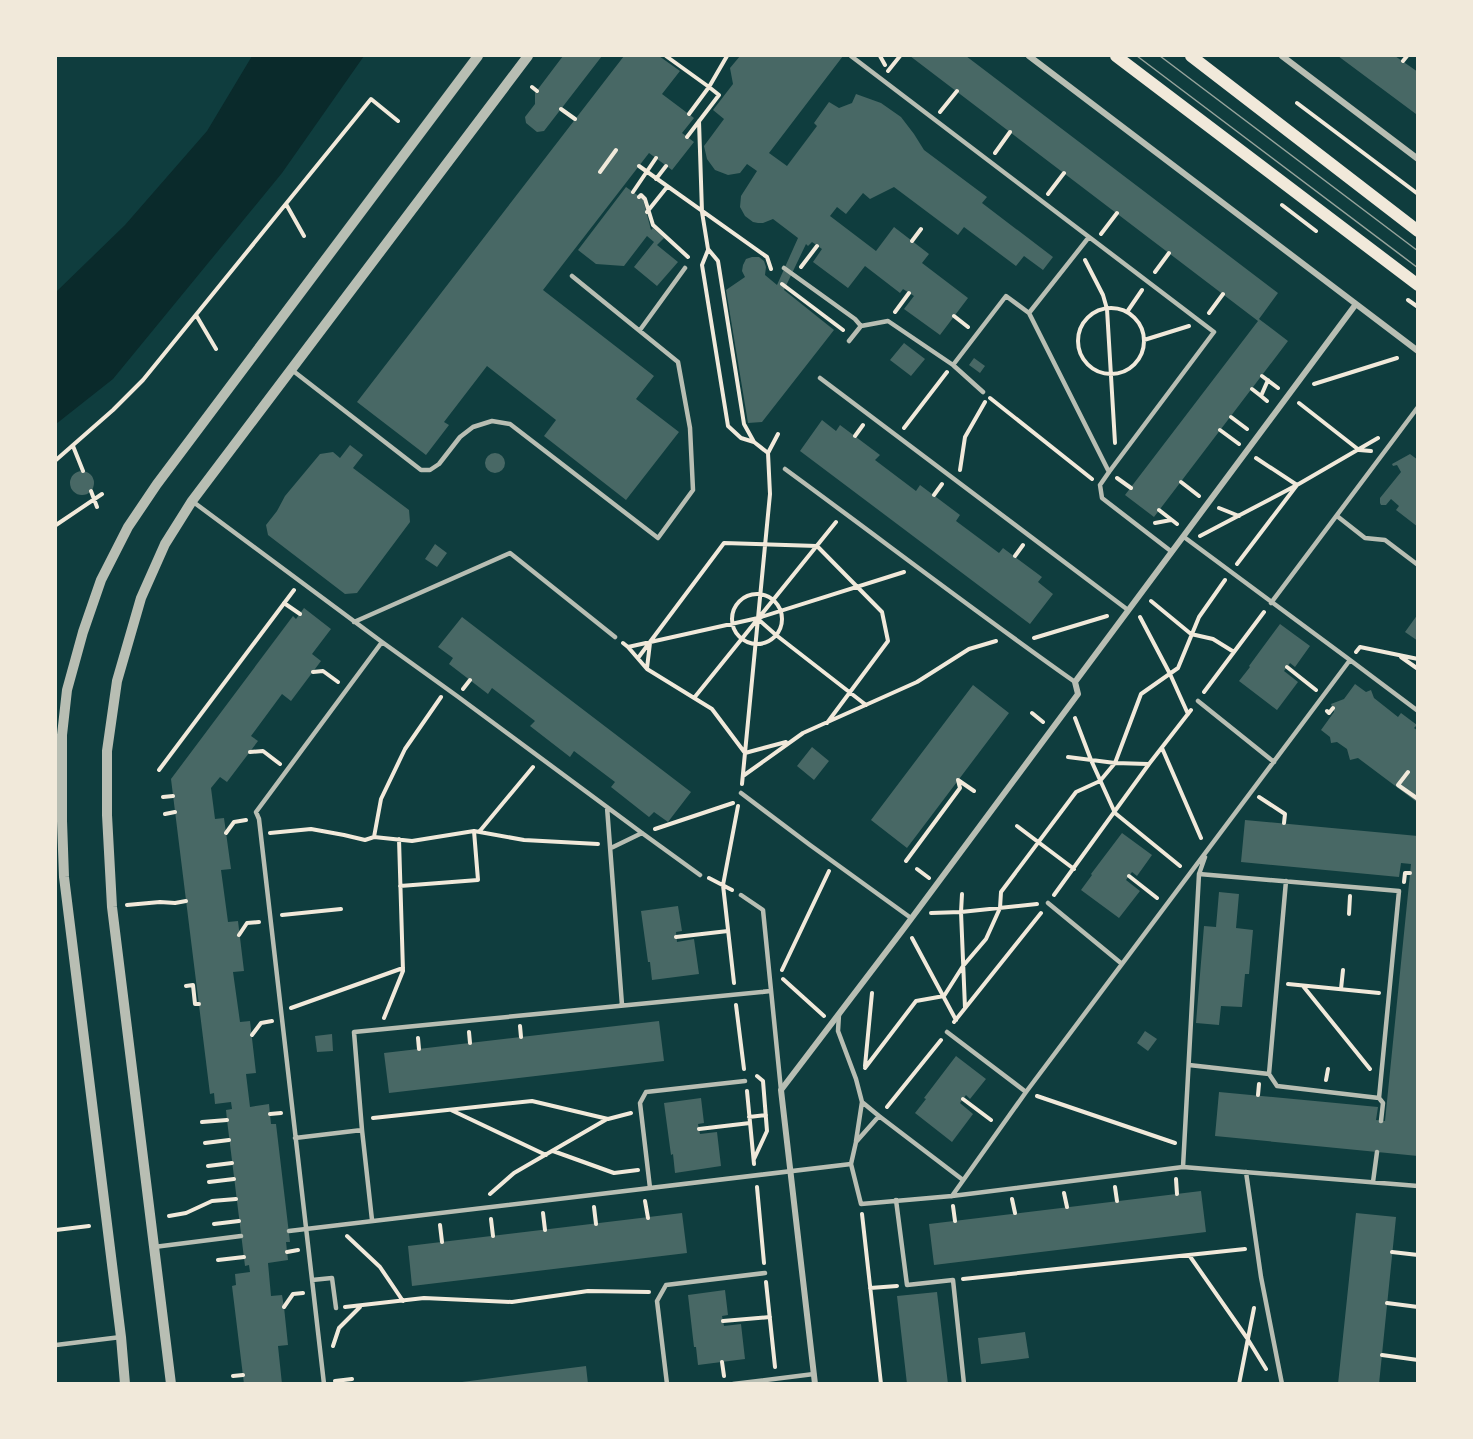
<svg xmlns="http://www.w3.org/2000/svg" width="1473" height="1439" font-family="'Times New Roman',serif">
<rect width="100%" height="100%" fill="#0f3d3e"/>
<!-- water -->
<path fill="#0a2a2b" d="M252,56H364L282,173L113,379L56,424V292L125,225L207,131Z"/>
<!-- building -->
<path fill="#486865" d="M563,56H602L544,131L537,132L526,123L525,117L535,104V93Z
M624,56H659L680,71L662,94L694,118L682,133L694,142L672,170L649,153L543,290L654,376L636,399L679,432L626,500L544,436L556,420L487,366L444,422L449,425L426,455L357,402Z
M740,56H843L769,153L787,166L817,126L814,123L829,102L839,108L852,103L856,94L881,103L901,117L914,134L924,150L987,197L982,203L1053,257L1043,270L1024,256L1016,266L964,227L958,235L894,187L870,199L863,193L846,214L837,207L830,216L876,251L894,227L929,254L922,263L968,298L940,335L904,309L914,296L903,289L900,293L865,266L848,288L813,262L822,249L812,242L808,246L806,244L784,290L834,330L762,422L748,423L726,290L745,277L742,271L743,265L746,259L752,257H759L764,261L766,267L765,275L777,285L798,238L773,219L763,223H758L753,222L745,216L740,207L741,196L757,171L747,164L740,173L728,175L715,170L707,159L704,146L724,119L713,110L733,84L730,68Z
M910,56H966L1278,293L1259,319L1288,341L1154,517L1125,495L1258,321Z
M1338,56H1395L1418,72V112L1416,114Z
M626,187L643,199L651,230L653,228L664,238L657,245L678,262L657,286L634,267L654,242L647,236L624,266L596,264L578,250Z
M904,343L925,359L911,376L890,360Z
M974,358L985,366L980,373L969,365Z
M822,420L836,431L840,425L880,455L875,460L916,491L920,485L960,515L956,521L999,553L1003,548L1042,577L1038,582L1053,594L1030,624L800,451Z
M350,445L363,455L353,468L409,510L410,522L357,593L345,594L268,535L266,525L277,511L285,496L320,454L333,452L340,458Z
M485 463a10 10 0 1 1 20 0a10 10 0 1 1-20 0Z
M1410,454L1418,460V527L1396,510L1399,506L1391,499L1386,505H1381L1380,503V498L1401,472L1397,465L1393,466L1392,464Z
M70 483a12 12 0 1 1 24 0a12 12 0 1 1-24 0Z
M435,544L447,553L437,567L425,559Z
M304,608L331,629L312,654L321,661L291,701L282,694L251,736L258,741L227,782L220,777L211,788L215,819L224,818L231,869L221,870L228,922L238,921L244,971L233,972L240,1022L250,1021L256,1073L246,1074L250,1107L269,1104L271,1124H276L290,1242H286L288,1260L268,1263L271,1296L282,1295L284,1307L288,1345L278,1346L282,1384H244L232,1286L236,1285L235,1274L250,1272L249,1265L245,1266L227,1120L226,1110L232,1109L231,1102L215,1104L214,1093L210,1094L171,779L293,616L296,619Z
M1418,614V641L1405,632Z
M462,617L691,792L668,822L654,812L649,817L611,787L615,782L574,751L570,757L530,726L535,721L492,688L488,694L449,664L453,658L438,647Z
M1280,624L1310,646L1295,667L1290,663L1284,671L1298,682L1277,710L1239,681L1250,667L1249,666Z
M1355,684L1366,692L1371,690L1374,698L1398,717L1401,713L1417,725L1414,728L1418,731V803L1358,758L1350,760L1347,749L1337,742L1331,743L1330,737L1321,730L1334,712L1331,704L1344,699Z
M973,685L1009,713L907,848L871,820Z
M812,747L829,761L814,780L797,766Z
M1245,820L1418,836V1156L1215,1136L1219,1092L1378,1107L1376,1120L1385,1121L1411,864L1401,863L1399,877L1241,862Z
M1122,833L1152,855L1137,876L1132,872L1126,880L1140,891L1119,918L1081,890L1092,875L1091,874Z
M1219,892L1239,894L1236,928L1253,930L1249,974H1245L1242,1007L1221,1006L1219,1025L1196,1023L1204,926L1216,927Z
M678,906L682,931L676,932L677,942L694,939L699,974L652,980L650,962H648L641,911Z
M659,1021L664,1061L389,1093L384,1053Z
M1145,1031L1157,1039L1148,1051L1137,1043Z
M332,1034L333,1051L317,1052L315,1036Z
M956,1056L986,1079L970,1099L966,1095L960,1103L973,1114L952,1142L915,1113L926,1099L924,1098Z
M701,1098L704,1123L698,1124L700,1134L717,1132L721,1166L675,1173L673,1154L671,1155L664,1103Z
M1201,1191L1206,1232L934,1265L929,1224Z
M682,1213L687,1253L412,1286L408,1246Z
M1356,1213L1396,1217L1379,1384H1338Z
M725,1290L728,1315L722,1316L724,1326L741,1324L745,1359L698,1365L696,1347H694L688,1295Z
M937,1292L948,1384H907L897,1296Z
M1025,1332L1029,1358L981,1364L978,1338Z
M586,1366L588,1384H462V1382Z"/>
<g fill="none" stroke-linecap="round" stroke-linejoin="round">
<!-- path -->
<path stroke="#f1e9da" stroke-width="4" d="M666,56L709,87L727,56
M880,56L885,65
M1403,61L1407,56
M888,71L900,56
M532,87L537,91
M1297,103L1418,194
M561,109L575,119
M940,112L957,91
M699,121L702,212L708,249L718,261L744,424L754,442L768,453
M687,137L719,95L709,87L689,114
M995,153L1010,132
M639,166L767,257L771,269
M600,172L616,150
M656,179L666,166
M633,192L656,158
M1048,194L1064,173
M639,197L641,195L645,199L653,225L688,257
M286,204L304,236
M1282,205L1316,231
M647,212L667,187
M1101,234L1117,213
M912,241L921,229
M708,250L702,265L728,426L741,438L754,442
M1085,260L1103,295L1107,309L1115,443
M801,267L817,246
M1155,272L1169,253
M782,284L843,330
M1408,300L1418,307
M1078 341a33 33 0 1 1 66 0a33 33 0 1 1-66 0Z
M895,312L909,293
M1127,312L1142,290
M1209,313L1223,294
M196,315L216,349
M954,316L968,327
M1144,340L1189,326
M1262,376L1278,388
M1314,384L1397,358
M1252,389L1261,396
M990,398L1092,479
M1267,401L1261,396L1268,380
M1299,403L1359,450L1371,451
M1231,417L1247,429
M904,428L947,372
M1220,430L1239,444
M855,436L863,425
M73,446L83,471
M56,460L113,410L143,380L371,99L398,121
M960,470L965,437L985,402
M1117,478L1131,488
M1181,482L1199,496
M91,491L97,507
M934,495L942,484
M1219,508L1239,516
M1159,510L1177,524
M1155,523L1171,520
M56,525L102,494
M1200,536L1297,485L1378,438
M1015,556L1023,545
M1237,564L1297,485L1256,458
M732 619a25 25 0 1 1 50 0a25 25 0 1 1-50 0Z
M1151,601L1191,634L1213,639L1234,652
M284,603L300,614
M1140,617L1170,674L1188,714
M758,619L776,635L866,705
M1034,638L1107,616
M623,643L628,647L758,618L904,572
M628,647L647,669L712,709L745,753L786,742
M1356,652L1360,647L1418,659
M1401,657L1418,669
M638,658L724,543L817,546L882,612L888,641L827,723
M1287,667L1316,690
M647,668L650,643
M313,672L323,671L338,682
M463,689L470,680
M1204,692L1264,612
M694,698L836,522
M1327,711L1329,713L1333,708
M1032,713L1043,722
M1075,718L1091,760L1115,813L1180,866
M1162,748L1201,838
M250,752L263,751L280,764
M1068,757L1115,763L1148,764
M159,770L294,590
M1408,772L1398,785L1418,799
M743,776L803,733L917,682L969,649L996,641
M958,780L974,791
M742,784L770,494L768,453L778,434
M163,797L173,796
M1259,797L1285,814L1284,823
M165,814L175,812
M1017,826L1074,869
M655,829L733,803
M479,832L533,767
M226,833L234,822L246,820
M270,833L311,829L344,835L365,840L374,837L381,799L405,749L441,697
M374,837L412,841L474,831L524,840L598,844
M906,861L960,788L958,780
M917,869L929,878
M1129,876L1157,898
M709,878L732,890
M1404,882L1405,873H1410
M400,886L478,880L474,831
M962,894L961,912L965,1008
M1054,895L1149,764L1191,710
M127,905L160,902L175,903L186,901
M931,913L961,912L1037,904
M1349,914L1350,896
M282,915L341,909
M239,935L247,923L259,922
M676,937L728,931
M912,938L956,1020
M782,970L829,871
M783,979L824,1016
M734,983L723,885L738,806
M1288,984L1379,993
M186,986L193,985L195,1004H199
M1303,986L1370,1069
M1341,989L1343,970
M736,1005L744,1069
M291,1008L403,968
M384,1018L403,971L399,839
M954,1022L1041,913
M520,1026L521,1037
M469,1032L470,1043
M252,1035L261,1023L272,1021
M418,1038L419,1049
M865,1066L872,993
M865,1068L916,1001L944,996L963,966L986,939L1000,908L1001,892L1076,792L1100,781L1115,763L1141,694L1178,668L1199,617L1225,580
M1326,1080L1328,1069
M747,1091L754,1164
M1258,1095L1259,1084
M1037,1096L1175,1143
M963,1099L991,1120
M887,1107L941,1040
M451,1110L546,1155
M270,1114L281,1113
M749,1117L766,1115
M373,1118L532,1101L608,1119L631,1113
M202,1122L227,1120
M699,1129L750,1123
M205,1143L229,1140
M553,1151L614,1173L638,1170
M754,1159L767,1131L763,1081L757,1076
M208,1166L232,1163
M1176,1179L1177,1194
M209,1182L234,1179
M757,1187L764,1263
M1115,1187L1117,1201
M1064,1193L1067,1207
M490,1194L514,1173L607,1119
M1012,1199L1015,1213
M645,1201L648,1218
M953,1206L955,1221
M594,1207L596,1224
M543,1213L545,1230
M862,1214L881,1384
M169,1216L186,1213L212,1201L236,1199
M491,1219L493,1236
M214,1224L239,1221
M440,1225L442,1242
M56,1230L89,1226
M347,1236L380,1267L403,1301
M287,1252L298,1250
M1392,1252L1418,1255
M1189,1255L1247,1338L1266,1369
M218,1260L244,1257
M963,1279L1245,1249
M766,1282L775,1367
M870,1288L897,1286
M1387,1303L1418,1307
M284,1307L293,1294L303,1293
M345,1307L424,1298L512,1302L588,1291L649,1292
M723,1321L770,1317
M333,1346L339,1328L360,1307
M1382,1355L1418,1360
M722,1362L724,1376
M233,1376L243,1375
M335,1381L352,1379
M1239,1384L1254,1308"/>
<!-- service -->
<path stroke="#b8beb3" stroke-width="4.5" d="M851,56L1214,332L1109,472L1100,485L1102,498L1172,552
M784,268L855,319L861,326
M1029,313L1109,472
M640,330L685,268
M849,341L861,326L888,321L953,365L983,392
M953,365L1006,296L1029,313L1089,237
M292,370L421,470H430L439,464L460,437L473,427L492,421L510,424L658,538L693,490L690,428L678,362L572,276
M820,378L1128,610
M785,469C882,540 977,613 1075,682
M192,501L382,642L457,696L642,833L700,875
M1337,516L1365,538L1385,540L1418,565
M1184,537L1350,660L1418,711
M1271,603L1418,407
M354,622L510,553L615,637
M1198,701L1274,762
M741,793L810,845L911,918
M607,807L622,1005
M611,848L642,833
M1199,874L1399,891L1379,1098L1277,1086L1269,1074L1286,881
M741,895L763,910L781,1090
M1048,903L1122,964
M839,1014L838,1031L856,1079L862,1102L879,1116L856,1142L851,1164L861,1204L952,1196L1183,1167L1418,1186
M947,1032L1026,1092
M1189,1065L1269,1074
M1379,1098L1383,1103L1381,1121
M879,1116L963,1180
M362,1130L372,1220
M295,1138L362,1130L354,1032L771,991
M856,1141L862,1102
M1183,1167L1199,874L1205,857
M1246,1172L1261,1277L1282,1384
M1373,1182L1377,1152
M650,1188L640,1103L646,1092L745,1081
M952,1196L1026,1092L1350,660
M896,1200L907,1285L953,1280L964,1384
M289,1231L851,1164
M154,1247L241,1236
M312,1280L332,1278L336,1308
M56,1345L121,1337
M324,1384L259,819L256,812L382,642
M667,1384L657,1301L666,1285L765,1273
M733,1384L814,1374"/>
<!-- minor -->
<path stroke="#b8beb3" stroke-width="6" d="M1029,56L1418,351
M1282,56L1418,159
M815,1384L781,1090L905,927L1078,694L1075,682L1356,304"/>
<!-- tertiary -->
<path stroke="#b8beb3" stroke-width="10" d="M125,1384L121,1337L64,877L62,821V735L67,690L83,632L101,580L128,527L157,484L478,56
M171,1384L112,907L107,815V751L117,681L141,598L165,544L192,501L528,56"/>
<!-- secondary -->
<path stroke="#f1e9da" stroke-width="12" d="M1116,56L1418,285
M1191,56L1418,231"/>
<!-- tram -->
<path stroke="#97a49c" stroke-width="1.5" d="M1137,56L1418,268
M1160,56L1418,251"/>
</g>
<!-- border -->
<rect width="1473" height="1439" fill="none" stroke="#f1e9da" stroke-width="114"/>
</svg>
